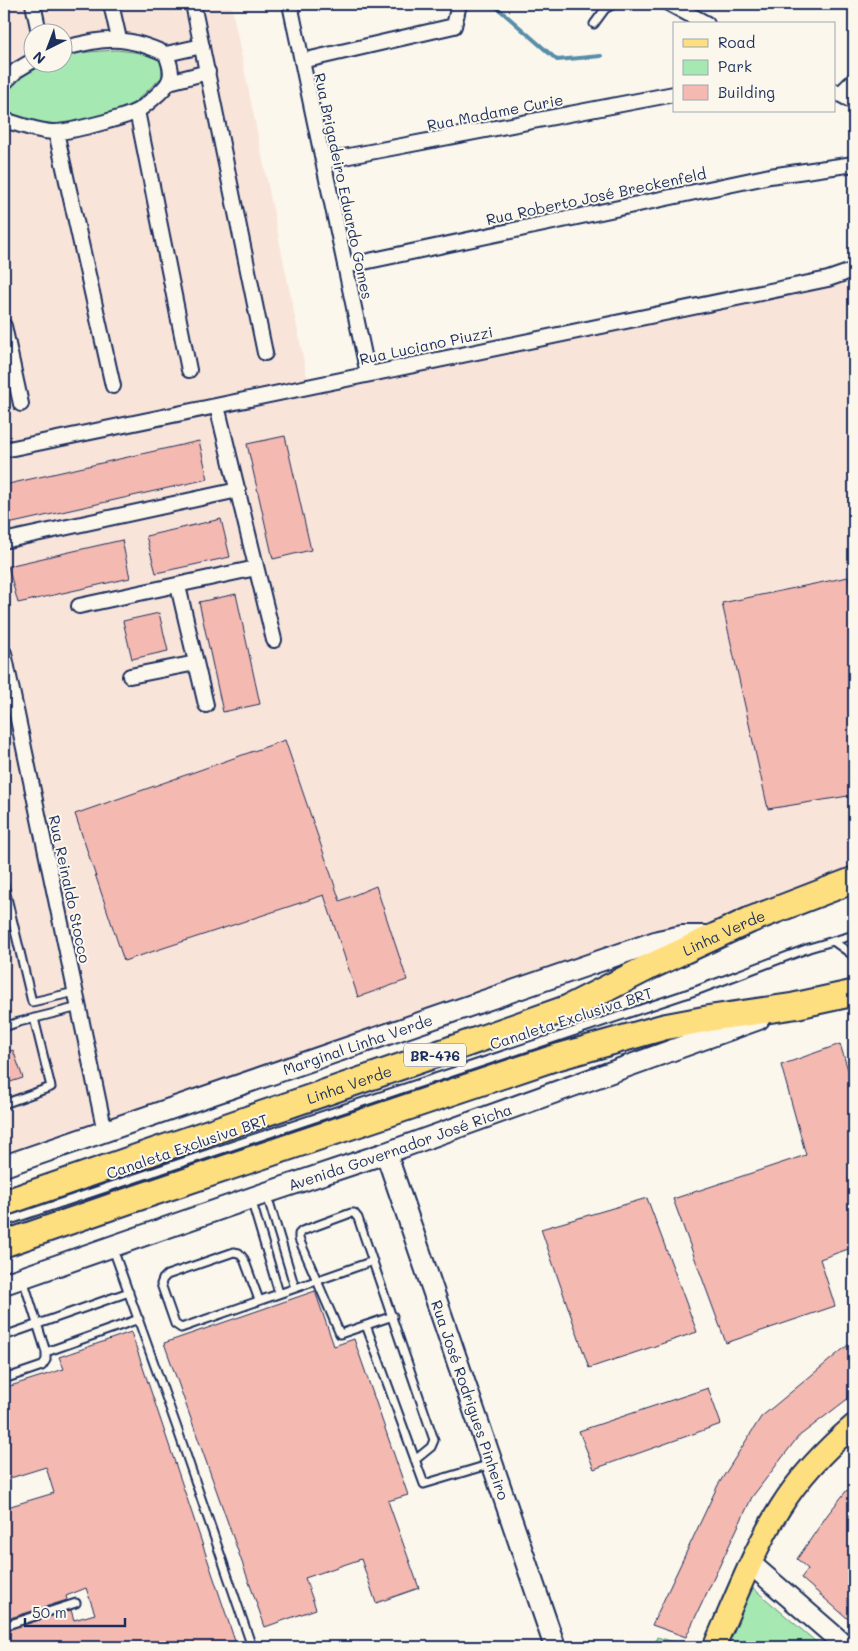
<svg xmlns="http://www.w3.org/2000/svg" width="858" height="1651" font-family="Mali,sans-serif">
<rect width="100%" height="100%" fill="#fbf7ec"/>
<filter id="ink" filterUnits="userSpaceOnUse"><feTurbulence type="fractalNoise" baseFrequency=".02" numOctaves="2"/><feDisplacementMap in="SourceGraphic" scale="10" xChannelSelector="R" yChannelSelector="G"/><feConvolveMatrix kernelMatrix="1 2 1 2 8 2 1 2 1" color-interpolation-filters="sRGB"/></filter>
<g filter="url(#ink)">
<!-- built -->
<path fill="#f9e4da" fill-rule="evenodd" d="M4,4H231L309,386L828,279L854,288V880L4,1164ZM32,32H62V62H32Z"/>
<!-- green -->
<path fill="#a6e8b1" stroke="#608c88" d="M116,50L151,54L158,58L163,65L162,77L135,102L103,118L55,128L12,118L4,106C5,103 5,98 6,94C14,77 44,63 62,62L63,59L76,53Z
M753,1588L822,1647H725Z
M657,1637L691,1647H654Z"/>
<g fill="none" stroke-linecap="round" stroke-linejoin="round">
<!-- stream -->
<path stroke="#568da9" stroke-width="4" d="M493,4L557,60L601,56"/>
</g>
<!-- building -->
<path fill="#f4b9b0" stroke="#1b2f5e" d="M285,436L311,550L273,559L247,444Z
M199,441L208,479L4,525V485Z
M221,519L230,557L156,573L146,536Z
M122,540L130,578L18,603L8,566Z
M848,577L854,604V795L768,809L722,603Z
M236,594L260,704L223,712L199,602Z
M159,613L168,651L132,659L123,621Z
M285,740L340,901L376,886L407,980L358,997L324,895L124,961L75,814Z
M840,1044L854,1089V1247L820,1259L835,1306L726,1343L673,1199L806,1155L781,1065Z
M13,1050L23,1078L4,1084V1053Z
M647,1198L697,1332L589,1368L541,1229Z
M315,1291L334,1346L354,1339L408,1495L388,1501L419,1588L376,1603L361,1559L305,1578L316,1609L265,1627L164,1343Z
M131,1332L237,1647H9L4,1631L71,1610L74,1620L95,1614L86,1588L66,1596L67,1600L4,1620V1508L54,1493L46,1467L4,1480V1388L64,1369L59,1357Z
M854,1340V1394L798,1437L752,1497L686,1637L652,1625L718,1485L761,1417Z
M708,1388L721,1424L594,1469L579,1431Z
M847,1490L854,1497V1521L849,1527L854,1532V1624L801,1578L808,1569L797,1559L828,1514Z"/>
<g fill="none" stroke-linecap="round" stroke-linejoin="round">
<!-- lane casing -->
<g stroke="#1b2f5e" stroke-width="11">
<path id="lane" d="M594,24L605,9L614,4
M4,885L32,1002L75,992
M833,941L854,956
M4,1027L19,1022L79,1007
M4,1104L51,1087L34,1018
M267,1195L295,1288
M251,1199L279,1293
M4,1222L698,990L809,948L854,935
M113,1249L176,1425L252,1647
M259,1300L244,1259L239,1253L234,1252L167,1275L163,1279L161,1284L175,1324L181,1328L373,1261
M393,1316L340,1334L299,1239V1234L302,1231L351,1213H354L358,1218L434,1440L431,1447L415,1460
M366,1325L424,1484L491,1464
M4,1336L129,1292
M46,1352L139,1319
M4,1379L42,1366L46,1360V1352L23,1279
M4,1626L76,1603"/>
</g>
<!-- street casing -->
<g stroke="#1b2f5e" stroke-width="18">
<path id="street" d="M33,4L39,32
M111,4L119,39
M193,4L265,353
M290,4L368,374
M670,4L707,24
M166,54L202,46
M302,61L454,26L459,4
M169,82L208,72
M4,83L17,70L32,61
M834,91L854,102
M840,94L854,80
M137,111L189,370
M4,119L7,121C22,125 39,132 55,132C71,132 123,118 137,111C144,107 164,90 168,83C174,74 169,62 166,54C125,35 105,37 62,49
M56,132L113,386
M323,161L674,94
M345,266L770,176L854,164
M4,326L21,404
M217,406L274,640
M4,450L828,279L854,270
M8,540L238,490
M178,586L206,705
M79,606L256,568
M4,653L105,1132
M130,676L196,663"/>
</g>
<!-- secondary casing -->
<g stroke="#1b2f5e" stroke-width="24">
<g id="secondary">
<path id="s1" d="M386,1153L555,1647"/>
<path id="s2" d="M4,1166L658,941L682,936H712"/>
<path id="s3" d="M4,1284L266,1193L386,1153L759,1019"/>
<path d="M751,1564L847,1647"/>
</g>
</g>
<!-- primary casing -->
<g stroke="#1b2f5e" stroke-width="25">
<path id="primary" d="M714,1647C734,1602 754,1549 780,1508C800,1476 826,1449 854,1425"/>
</g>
<!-- highway casing -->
<g stroke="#1b2f5e" stroke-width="29">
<g id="highway">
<path id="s4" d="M4,1203L446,1051L568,1008L649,967L750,920L854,880"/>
<path d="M4,1244L125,1202L554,1058L664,1027L712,1018L794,1006L854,993"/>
</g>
</g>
<!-- lane -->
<use href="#lane" stroke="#fbf7ec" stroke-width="7"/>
<!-- street -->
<use href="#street" stroke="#fbf7ec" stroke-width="14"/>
<!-- secondary -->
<use href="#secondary" stroke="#fbf7ec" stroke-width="20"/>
<!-- primary -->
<use href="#primary" stroke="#fedf80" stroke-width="21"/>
<!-- highway -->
<use href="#highway" stroke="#fedf80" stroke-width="25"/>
</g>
</g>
<g text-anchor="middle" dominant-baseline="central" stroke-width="4" stroke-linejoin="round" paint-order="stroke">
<!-- shield labels -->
<rect fill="#fbf7ec" stroke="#5e6b89" stroke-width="1" x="404" y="1043.5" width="62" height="23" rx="4"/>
<g font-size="14" font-weight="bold" fill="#1b2f5e">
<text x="435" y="1055">BR-476</text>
</g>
<!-- street labels -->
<g font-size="15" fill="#1b2f5e" stroke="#fbf7ec">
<text transform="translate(495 112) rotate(-11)">Rua Madame Curie</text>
<text transform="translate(344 186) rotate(78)">Rua Brigadeiro Eduardo Gomes</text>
<text transform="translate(596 196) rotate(-12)">Rua Roberto José Breckenfeld</text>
<text transform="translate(426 345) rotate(-12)">Rua Luciano Piuzzi</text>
<text transform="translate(70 889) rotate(78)">Rua Reinaldo Stocco</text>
<text stroke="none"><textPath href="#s4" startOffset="770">Linha Verde</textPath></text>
<text transform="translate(571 1018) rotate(-18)">Canaleta Exclusiva BRT</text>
<text stroke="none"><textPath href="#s2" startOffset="374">Marginal Linha Verde</textPath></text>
<text stroke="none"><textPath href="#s4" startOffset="365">Linha Verde</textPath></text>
<text transform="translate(187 1146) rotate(-19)">Canaleta Exclusiva BRT</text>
<text stroke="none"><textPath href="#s3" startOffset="419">Avenida Governador José Richa</textPath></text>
<text stroke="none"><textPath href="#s1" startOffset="261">Rua José Rodrigues Pinheiro</textPath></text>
</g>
</g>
<!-- margin -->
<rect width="858" height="1651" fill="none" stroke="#fbf7ec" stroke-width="20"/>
<rect x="10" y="10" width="838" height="1631" fill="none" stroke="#1b2f5e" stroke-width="2" filter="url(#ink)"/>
<!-- legend -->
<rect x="673" y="22" width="162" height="90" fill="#fbf7ec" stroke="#a1a7b3"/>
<rect x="683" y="39" width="25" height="8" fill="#fedf80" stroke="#a1a7b3"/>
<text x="718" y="48" font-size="15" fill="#1b2f5e">Road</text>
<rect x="683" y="60" width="25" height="15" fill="#a6e8b1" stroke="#a1a7b3"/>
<text x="718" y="72" font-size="15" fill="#1b2f5e">Park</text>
<rect x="683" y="85" width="25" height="15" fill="#f4b9b0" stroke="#a1a7b3"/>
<text x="718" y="98" font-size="15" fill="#1b2f5e">Building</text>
<!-- north arrow -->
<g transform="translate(48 48) rotate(222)"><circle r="24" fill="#fbf7ec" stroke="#a1a7b3"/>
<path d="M0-4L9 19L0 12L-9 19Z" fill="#1b2f5e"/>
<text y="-8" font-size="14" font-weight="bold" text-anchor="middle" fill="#1b2f5e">N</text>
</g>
<!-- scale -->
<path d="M25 1618v8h100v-8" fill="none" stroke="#1b2f5e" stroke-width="2.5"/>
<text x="32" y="1618" font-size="15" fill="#1b2f5e" stroke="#fbf7ec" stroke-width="4" paint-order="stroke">50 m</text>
</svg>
